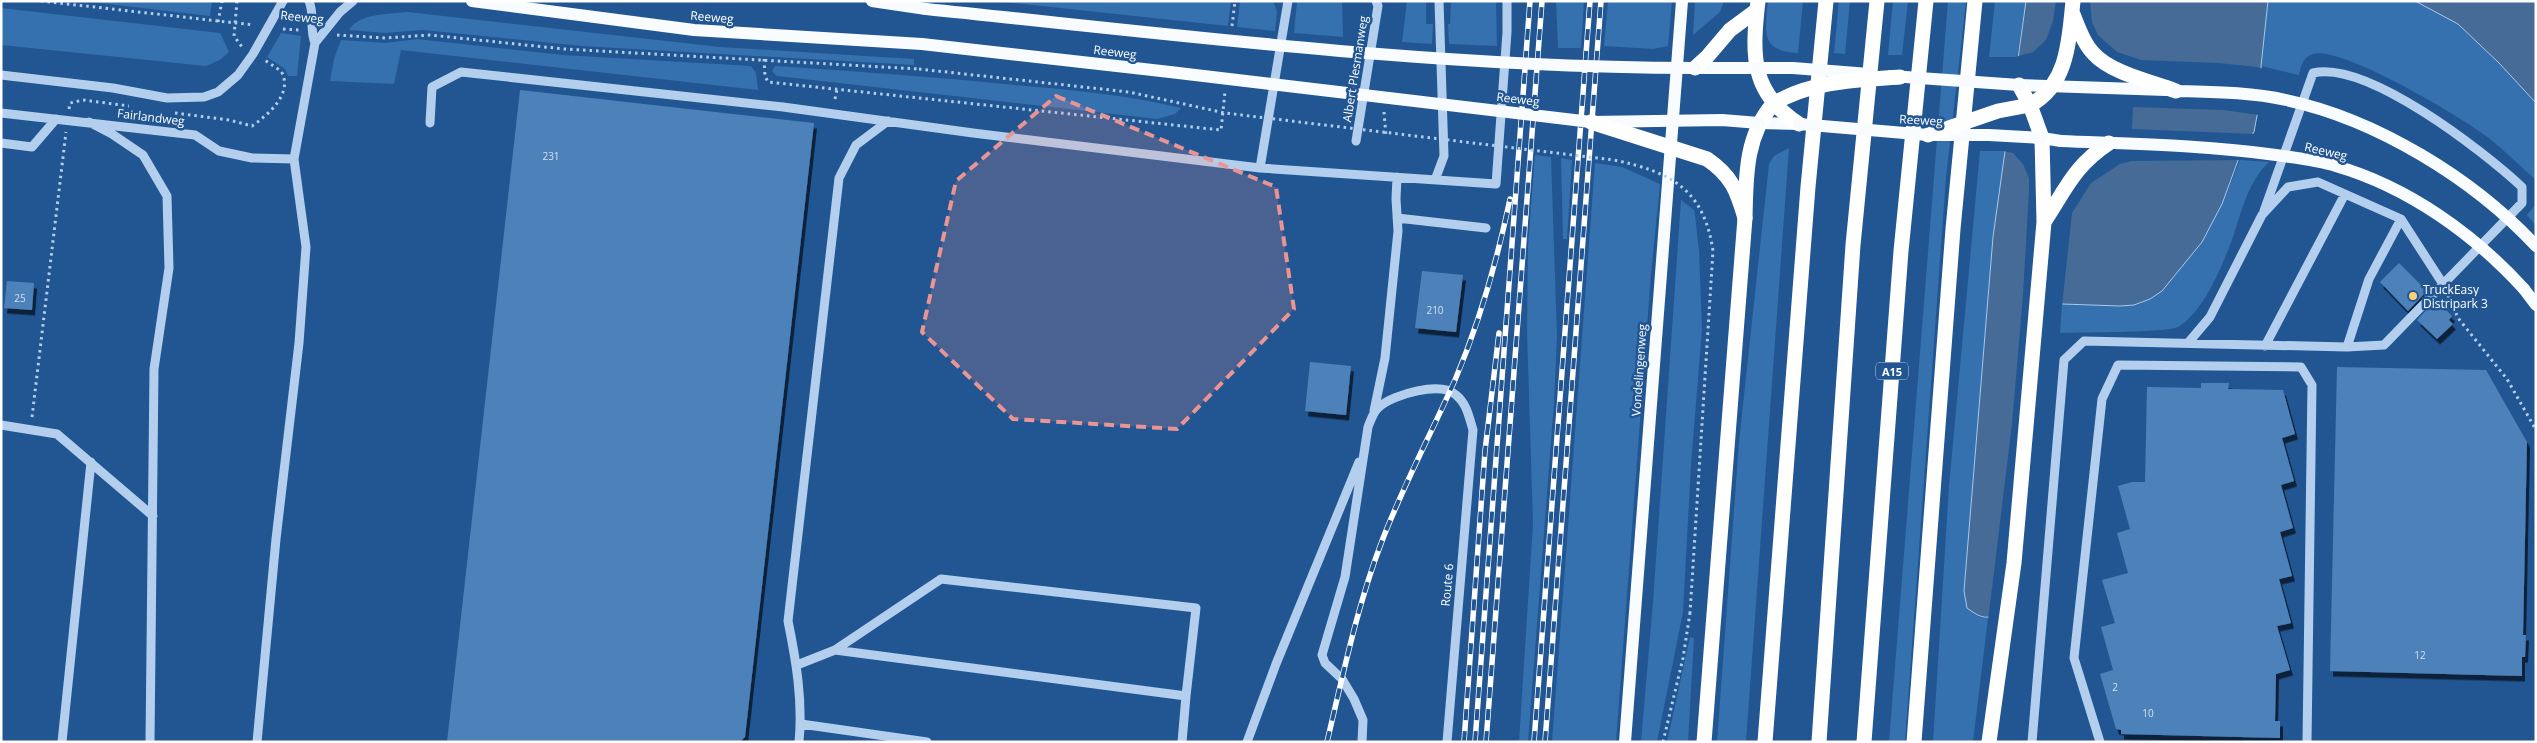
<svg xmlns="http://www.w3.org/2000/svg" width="2537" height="743" font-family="'Open Sans',sans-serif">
<defs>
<filter id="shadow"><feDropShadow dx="3" dy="5.5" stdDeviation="0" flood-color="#0009"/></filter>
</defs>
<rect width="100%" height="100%" fill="#215692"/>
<!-- green -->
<path fill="#3570af" d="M83,1H212L210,16Z
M994,1H1231L1228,26Z
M1240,1H1273L1277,11L1275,31L1237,27Z
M1297,1H1342L1343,37L1294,33Z
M1407,1H1426V24H1433L1432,44L1402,42Z
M1451,1H1496L1497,46L1449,44L1448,24H1450Z
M1556,1H1584L1581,48H1558Z
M1608,1H1672L1668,46L1653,49L1604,46Z
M1695,1H1724L1720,12L1693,35Z
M1768,1H1803L1798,53C1760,51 1765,32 1768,1Z
M1839,1H1850L1845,54L1834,53Z
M1893,1H1908L1902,55H1888Z
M1948,1H1966L1946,177L1905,742H1889Z
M1995,1H2026L2017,57H1989Z
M2268,1H2415L2458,24L2499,63L2536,103V180C2521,167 2506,152 2490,139C2465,119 2341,45 2313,54C2303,57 2301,66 2299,75L2261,66Z
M1,8L220,33L229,52L220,60L206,66L1,45Z
M408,12L720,47L914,59V65L582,46L423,30L384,33L349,30C359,13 390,14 408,12Z
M281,33L301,36L297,76H288L285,69L267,57Z
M417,39L563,55L751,66L756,73L758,90L401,50L394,84L330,81L334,59L341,40L386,43Z
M775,66C855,71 935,77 1015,85C1071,90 1127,95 1181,108L1175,114L1157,119L777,76L772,71Z
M1789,148L1746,742H1717L1739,442L1769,164L1774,156Z
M1980,151H2005L1993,237L1964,591L1968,608L1980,617L1988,618L1973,742H1933L1949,486Z
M1535,155L1551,157L1557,336L1554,402L1528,742H1519L1533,523L1527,331L1528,246Z
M1561,158L1572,160L1567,239H1563Z
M2240,160L2269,162C2248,182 2242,210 2233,237C2223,264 2204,312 2178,327C2166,333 2079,332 2060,333L2062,304L2120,306L2202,242L2222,204Z
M1595,163L1622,167L1660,184L1651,274L1616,742H1552Z
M1681,200L1694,210L1695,215L1699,251L1702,329L1691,465L1683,612L1657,742H1641L1653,602Z
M2536,204V226L2527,215Z
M1690,637L1694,638L1688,742H1667Z"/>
<!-- water -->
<path fill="#466b96" stroke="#a7caee" d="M2026,1H2268L2261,66L2263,83L2254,132L2243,147L2222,204L2202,242L2162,291L2150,299L2134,305L2120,306L2062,304L2025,319L1997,615C1984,620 1978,616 1967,608L1964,591L1993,237Z
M2415,1H2536V103L2499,63L2458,24Z"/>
<!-- pier -->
<path fill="#215692" d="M2056,1H2090L2092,22L2098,35L2117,52L2141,60L2218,63L2257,67L2264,69L2265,83L2259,115L2223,110L2133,107L2132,129L2255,134L2245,148L2242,160L2131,161L2120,164L2091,183L2072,213L2062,306L2028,320L2000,615L1988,621L2012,424L2023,295L2029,190V178L2023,164L2013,153L2003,151L2015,57L2033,52L2046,40L2053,21Z"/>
<!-- building -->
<path fill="#4e81ba" filter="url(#shadow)" d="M520,90L814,123L745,737L740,742H447Z
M2399,263L2427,291L2408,311L2380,282Z
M1422,271L1463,275L1456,332L1415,328Z
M7,281L34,283L32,310L4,308Z
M2436,300L2452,316L2449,320L2453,324L2437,339L2417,320Z
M1310,362L1351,366L1346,415L1305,411Z
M2337,367L2486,370L2527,442L2523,635H2526L2525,657H2522V676L2330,671Z
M2201,383H2229L2228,389L2283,390L2295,434L2282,438L2294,481L2281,485L2293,528L2280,532L2292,576L2279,579L2291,623L2277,626L2290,670L2276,674L2275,721H2280V738L2121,734V730L2116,729L2100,674L2113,670L2101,627L2115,623L2102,580L2128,573L2117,533L2130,529L2118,486L2132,482H2145L2147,387L2201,388Z"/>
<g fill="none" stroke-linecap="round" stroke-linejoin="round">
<!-- path -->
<path stroke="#b3cfed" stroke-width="3" stroke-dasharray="2.5 4" stroke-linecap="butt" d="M41,1L254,25
M237,1L234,36L242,47
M218,22L222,1
M1232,26L1235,1
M283,29L299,30
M337,35L385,38L430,35L564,49L919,69
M764,59L765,76L768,82L1221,130L1225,92
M835,99L837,89
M69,109L70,103L83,100L129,106
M1384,112L1386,136
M175,113L229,120L252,126C268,115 294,93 281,71L263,59
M2448,295L2458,318L2507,379L2536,430
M32,417L66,132
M1663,742L1683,658L1690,613"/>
<!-- minor -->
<path stroke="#b3cfed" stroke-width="9" d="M309,1C315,15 309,28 315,43
M1,75L113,88L167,98L204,97L218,92L238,75L253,54L283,1
M1,113L195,135L219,151L252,158L294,159
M89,122L112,134L143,155L167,196L169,268L154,369L150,742
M430,123L432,87L461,72L783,107L973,133L1260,168L1496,184L1507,32V1
M1356,141L1378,6L1376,1
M1,143L32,147L56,119
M1260,168L1288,1
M1435,180L1444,156L1439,1
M2264,211L2313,73C2367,60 2483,151 2522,187V203L2384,345L2347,347
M1397,218L1486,228
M2401,219L2443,284
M2265,346L2345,194
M1374,411L1385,358L1398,231L1396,199L1397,177
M1,425L57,434L153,516
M835,650L941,579L1196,608L1186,696
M797,665L835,650L1186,696L1182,742
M801,724L927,742
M62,742L91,462
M257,742L276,539L299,343L306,247L294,159L315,43L340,12L353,1
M799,742C803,701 796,660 788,621L839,178L856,145L888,121
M1247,742L1276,664L1359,462
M1362,742L1363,720L1354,699L1342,679L1325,663L1322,655L1345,577L1368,427C1371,420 1373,412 1379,407C1394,394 1441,381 1456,395C1467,404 1469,417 1473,430L1447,742
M2032,742L2064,360L2084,341L2347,347L2369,279L2401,219L2318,182L2288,187L2262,215L2210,317L2188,343
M2100,742L2074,658L2102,399L2118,365L2301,367L2312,385L2307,742"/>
<!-- major -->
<path stroke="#f9fcff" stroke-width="12" d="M472,1L694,30L922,44L1170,72
M872,1L926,9
M1695,68H1756
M2019,85L2166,90
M1759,123L1799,124
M2042,138L2061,141
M2524,289L2536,305
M1625,742L1682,1"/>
<!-- highway -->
<path stroke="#fff" stroke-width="15" d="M1758,1C1752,54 1750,93 1799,124
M2072,12C2078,26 2083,43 2094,54C2111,73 2152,82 2176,91
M1695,68L1707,57L1730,30L1757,10
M2030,105C2068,85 2069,40 2073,1
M2044,222C2066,189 2074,166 2109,143
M1704,742L1745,218C1746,178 1745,136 1773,104
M1765,742L1808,187L1826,1
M1819,742L1853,245L1877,1
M1864,742L1901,251L1926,1
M1914,742L1953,229L1975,1
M1989,742L2014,563L2044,222L2042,138L2030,105L2019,85"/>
<!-- rail casing -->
<g stroke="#fff" stroke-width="5.5">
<path id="rail" d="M1327,742C1343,675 1357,606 1382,541C1403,486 1431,434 1455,380C1480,321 1497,261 1510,199
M1464,742L1485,451L1499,333
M1475,742L1530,1
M1486,742L1542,1
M1534,742L1590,1
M1545,742L1601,1"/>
</g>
<!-- rail -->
<use href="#rail" stroke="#215692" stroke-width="4" stroke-dasharray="11" stroke-linecap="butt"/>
<!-- path-bridge -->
<path stroke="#b3cfed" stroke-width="3" stroke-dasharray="2.5 4" stroke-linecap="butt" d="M919,69L1129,92L1225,113L1614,160C1671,172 1704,189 1713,251L1690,613"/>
<!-- major-bridge -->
<path stroke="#f9fcff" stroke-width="12" d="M926,9C1181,35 1438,68 1695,68
M1756,68H1793L1869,74
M1170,72L1591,122L1722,120L1759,123
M1891,76L2019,85
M2176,91C2213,92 2250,92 2286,100C2376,119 2474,179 2536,246
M1799,124L1928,135H1989L2042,138
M2061,141C2133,144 2205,145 2276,155C2296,158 2317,160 2336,166C2408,187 2474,234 2524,289"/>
<!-- highway-bridge -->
<path stroke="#fff" stroke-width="15" d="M1773,104C1811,81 1857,80 1900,77
M1591,122L1707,159C1732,176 1737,191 1745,218
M1928,135L1998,111L2030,105"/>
</g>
<!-- marked area -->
<path fill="#ea9494" fill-opacity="0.2" stroke="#ea9494" stroke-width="4" stroke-dasharray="10 6" stroke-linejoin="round" d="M1056,96L1276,187L1294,309L1177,429L1013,419L922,332L956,181Z"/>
<!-- markers -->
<circle fill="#f9cf75" stroke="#215692" stroke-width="2" cx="2413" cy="296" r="5"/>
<g text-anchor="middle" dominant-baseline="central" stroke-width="5" stroke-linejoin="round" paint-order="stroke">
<!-- number labels -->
<g font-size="10" fill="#d3e0ee">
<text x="551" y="156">231</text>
<text x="20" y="298">25</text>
<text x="1435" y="310">210</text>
<text x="2420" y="655">12</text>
<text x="2115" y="687">2</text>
<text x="2148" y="713">10</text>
</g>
<!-- shield labels -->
<rect fill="#215692" stroke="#bcccde" stroke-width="1" x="1876" y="362.5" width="32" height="17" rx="4"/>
<g font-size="11" font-weight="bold" fill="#fff">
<text x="1892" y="371">A15</text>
</g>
<!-- street labels -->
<g font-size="12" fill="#fff" stroke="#215692">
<text transform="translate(302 17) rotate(6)">Reeweg</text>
<text transform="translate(712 17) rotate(5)">Reeweg</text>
<text transform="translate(1115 52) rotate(7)">Reeweg</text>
<text transform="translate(1355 69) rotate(-81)">Albert Plesmanweg</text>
<text transform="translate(1518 99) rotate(7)">Reeweg</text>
<text transform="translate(151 117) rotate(7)">Fairlandweg</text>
<text transform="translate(1921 120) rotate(3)">Reeweg</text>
<text transform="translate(2326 151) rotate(13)">Reeweg</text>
<text transform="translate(1639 370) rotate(-86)">Vondelingenweg</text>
<text transform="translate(1447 585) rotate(-85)">Route 6</text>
</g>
<!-- poi labels -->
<g font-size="12" fill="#fff" stroke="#215692" text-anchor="start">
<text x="2423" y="289">TruckEasy<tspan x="2423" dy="14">Distripark 3</tspan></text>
</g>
</g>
<!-- border -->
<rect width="2537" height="743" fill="none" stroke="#ffffff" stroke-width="5"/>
</svg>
